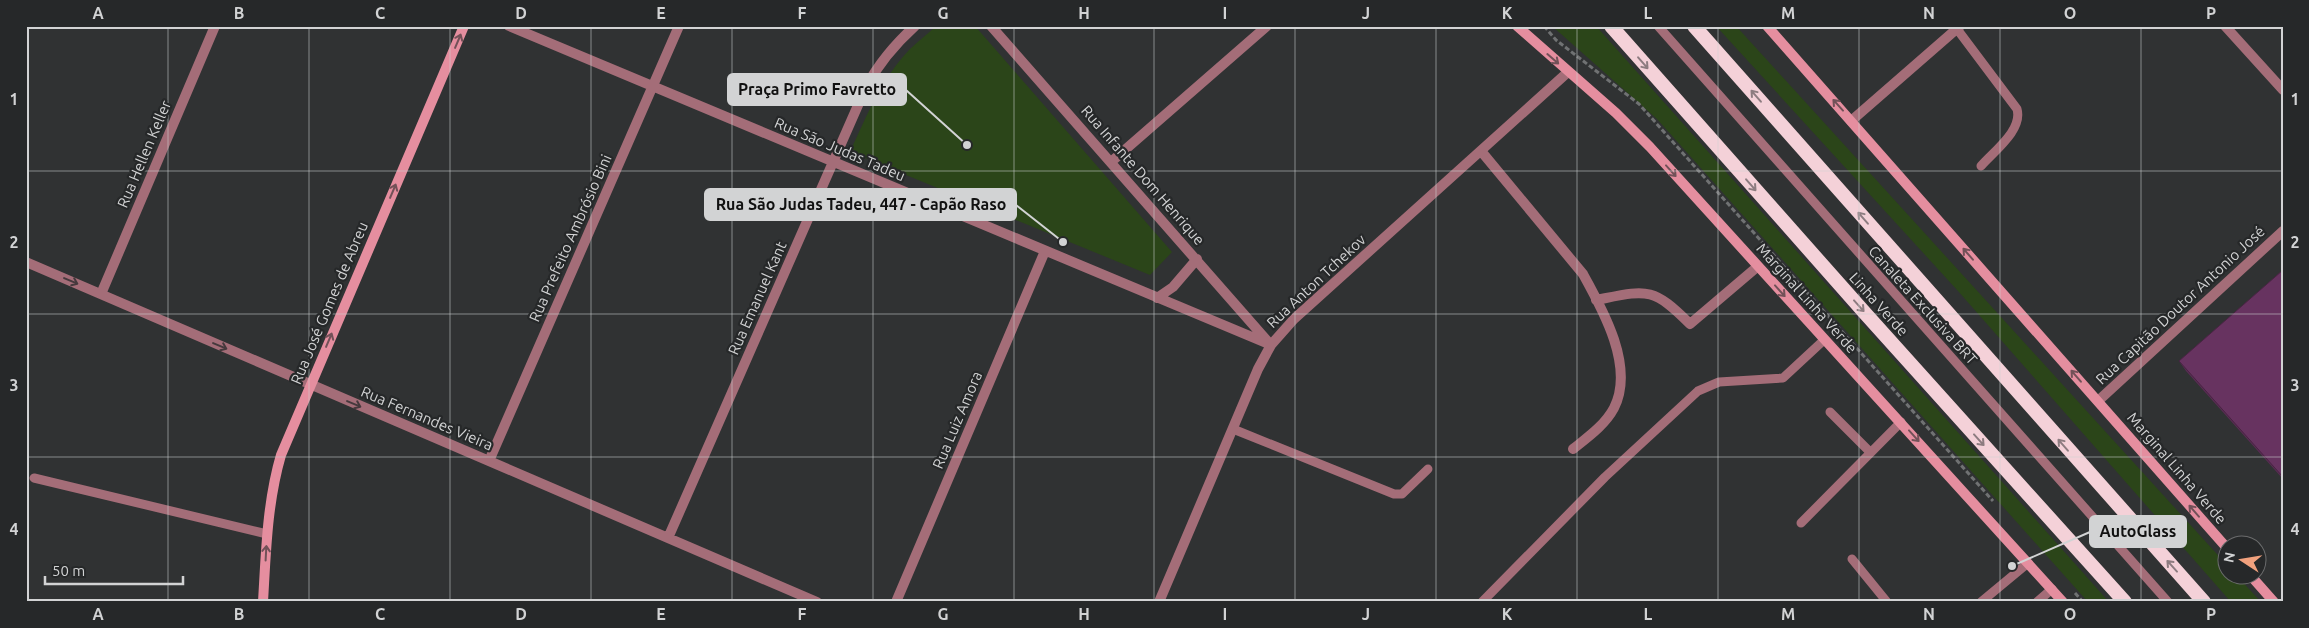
<svg xmlns="http://www.w3.org/2000/svg" width="2309" height="628" font-family="Ubuntu,sans-serif">
<rect width="100%" height="100%" fill="#303233"/>
<!-- green -->
<path fill="#2b4519" d="M936,26H975L1172,252L1150,275L850,152C867,115 882,78 910,49C918,41 928,34 936,26Z
M1552,26H1596L2109,602H2088L1657,119Z
M1716,26H1736L2226,564V576H2237L2261,602H2231L1958,291Z"/>
<g fill="none" stroke-linecap="round" stroke-linejoin="round">
<!-- path -->
<path stroke="#707273" stroke-width="3" stroke-dasharray="5 2.5" stroke-linecap="butt" d="M1544,26L1556,40L1639,104L1993,501
M2075,593L2083,602"/>
<!-- service -->
<path stroke="#a46d78" stroke-width="9" d="M1658,26L2168,602
M1957,29L2017,109C2023,130 1994,151 1981,166
M1830,412L1870,452
M1233,429L1394,494H1402L1428,469
M34,478L267,534
M1801,523L1901,422
M1852,559L1887,602
M1482,602L1605,477L1698,391L1719,382L1783,378L1824,340
M1981,602L2028,563
M2037,602L2052,589"/>
<!-- minor -->
<path stroke="#a46d78" stroke-width="10" d="M509,26L1271,345
M991,26L1269,343
M2225,26L2283,90
M1851,121L1960,26
M1481,151L1583,274C1603,310 1635,367 1614,408C1605,425 1588,437 1573,449
M1111,162L1267,26
M26,262L817,602
M101,294L215,26
M1157,298L1173,287L1197,259
M1596,300C1647,290 1652,286 1690,324L1757,267
M2098,401L2283,231
M489,461L679,26
M668,538L866,87C879,63 894,45 915,26
M896,602L1045,251
M1159,602L1258,369L1271,345L1294,319L1568,72"/>
<!-- secondary -->
<path stroke="#e58e9f" stroke-width="10" d="M1517,26L1616,113L1650,147L2063,602
M1767,26L2226,547
M2251,576L2274,602
M263,602C266,552 267,503 281,455L464,26"/>
<!-- trunk -->
<path stroke="#f4d1d8" stroke-width="14" d="M1611,26L1864,312L2125,602
M1694,26L2204,602"/>
</g>
<!-- wall -->
<path fill="#592c53" d="M2283,270V479L2186,371L2179,361Z"/>
<!-- shaded-wall -->
<path fill="#482443" d="M26,521L28,523L26,531Z"/>
<!-- building -->
<path fill="#673360" stroke="#482443" d="M2283,270V477L2179,361Z"/>
<!-- one-way arrows -->
<defs><path id="oneway-shaft" d="M-6 0H5M1.5-3L5.5 0L1.5 3" fill="none" stroke-width="1.6" stroke-linecap="round" stroke-linejoin="round" transform="scale(1.25)"/></defs>
<g stroke="#725158">
<use href="#oneway-shaft" transform="translate(458 41) rotate(-67)"/>
<use href="#oneway-shaft" transform="translate(1553 59) rotate(41)"/>
<use href="#oneway-shaft" transform="translate(1838 105) rotate(-132)"/>
<use href="#oneway-shaft" transform="translate(1671 171) rotate(48)"/>
<use href="#oneway-shaft" transform="translate(393 191) rotate(-67)"/>
<use href="#oneway-shaft" transform="translate(1968 254) rotate(-131)"/>
<use href="#oneway-shaft" transform="translate(1780 291) rotate(48)"/>
<use href="#oneway-shaft" transform="translate(329 340) rotate(-67)"/>
<use href="#oneway-shaft" transform="translate(2076 376) rotate(-131)"/>
<use href="#oneway-shaft" transform="translate(1914 436) rotate(48)"/>
<use href="#oneway-shaft" transform="translate(2194 511) rotate(-131)"/>
<use href="#oneway-shaft" transform="translate(266 553) rotate(-87)"/>
</g>
<g stroke="#8d7c80">
<use href="#oneway-shaft" transform="translate(1643 63) rotate(49)"/>
<use href="#oneway-shaft" transform="translate(1756 96) rotate(-131)"/>
<use href="#oneway-shaft" transform="translate(1751 185) rotate(49)"/>
<use href="#oneway-shaft" transform="translate(1863 218) rotate(-131)"/>
<use href="#oneway-shaft" transform="translate(1859 306) rotate(48)"/>
<use href="#oneway-shaft" transform="translate(1979 440) rotate(48)"/>
<use href="#oneway-shaft" transform="translate(2063 445) rotate(-131)"/>
<use href="#oneway-shaft" transform="translate(2172 566) rotate(-132)"/>
</g>
<g stroke="#46393d">
<use href="#oneway-shaft" transform="translate(71 281) rotate(23)"/>
<use href="#oneway-shaft" transform="translate(220 346) rotate(23)"/>
<use href="#oneway-shaft" transform="translate(354 404) rotate(23)"/>
</g>
<!-- grid -->
<path fill="none" stroke="#d2d3d4" stroke-width="1" stroke-opacity="0.55" d="M168,26V602M309,26V602M450,26V602M591,26V602M732,26V602M873,26V602M1014,26V602M1154,26V602M1295,26V602M1436,26V602M1577,26V602M1718,26V602M1859,26V602M2000,26V602M2141,26V602M26,171H2283M26,314H2283M26,457H2283"/>
<g text-anchor="middle" dominant-baseline="central" stroke-width="4.5" stroke-linejoin="round" paint-order="stroke">
<!-- street labels -->
<g font-size="15" fill="#d2d3d4" stroke="#262829">
<text transform="translate(840 149) rotate(23)">Rua São Judas Tadeu</text>
<text transform="translate(144 154) rotate(-67)">Rua Hellen Keller</text>
<text transform="translate(1143 175) rotate(49)">Rua Infante Dom Henrique</text>
<text transform="translate(570 238) rotate(-66)">Rua Prefeito Ambrósio Bini</text>
<text transform="translate(1316 281) rotate(-43)">Rua Anton Tchekov</text>
<text transform="translate(757 298) rotate(-66)">Rua Emanuel Kant</text>
<text transform="translate(1807 298) rotate(48)">Marginal Linha Verde</text>
<text transform="translate(329 303) rotate(-67)">Rua José Gomes de Abreu</text>
<text transform="translate(1879 304) rotate(48)">Linha Verde</text>
<text transform="translate(1923 305) rotate(48)">Canaleta Exclusiva BRT</text>
<text transform="translate(2180 305) rotate(-43)">Rua Capitão Doutor Antonio José</text>
<text transform="translate(427 418) rotate(23)">Rua Fernandes Vieira</text>
<text transform="translate(957 420) rotate(-67)">Rua Luiz Amora</text>
<text transform="translate(2177 468) rotate(49)">Marginal Linha Verde</text>
</g>
</g>
<!-- callouts -->
<path fill="none" stroke="#d2d3d4" stroke-width="2" d="M967 145L906 90M1063 242L1016 205M2012 566L2090 532"/>
<g fill="#d2d3d4" stroke="#262829" stroke-width="2">
<circle cx="967" cy="145" r="5"/>
<circle cx="1063" cy="242" r="5"/>
<circle cx="2012" cy="566" r="5"/>
</g>
<g fill="#d2d3d4" stroke="#d2d3d4" stroke-width="2">
<rect x="728" y="74" width="178" height="31" rx="5"/>
<rect x="705" y="189" width="311" height="31" rx="5"/>
<rect x="2090" y="516" width="96" height="31" rx="5"/>
</g>
<g font-size="16" text-anchor="middle" font-weight="bold" fill="#111">
<text x="817" y="95">Praça Primo Favretto</text>
<text x="861" y="210">Rua São Judas Tadeu, 447 - Capão Raso</text>
<text x="2138" y="537">AutoGlass</text>
</g>
<!-- border -->
<rect width="2309" height="628" fill="none" stroke="#262829" stroke-width="55"/>
<!-- north arrow -->
<g transform="translate(2242 560) rotate(282)"><circle r="24" fill="#262829" stroke="#6b6c6d"/>
<path d="M0-4L9 19L0 12L-9 19Z" fill="#f1a17d"/>
<text y="-8" font-size="14" font-weight="bold" text-anchor="middle" fill="#d2d3d4">N</text>
</g>
<!-- scale -->
<path d="M45 576v8h138v-8" fill="none" stroke="#d2d3d4" stroke-width="2.5"/>
<text x="52" y="576" font-size="15" fill="#d2d3d4" stroke="#262829" stroke-width="4" paint-order="stroke">50 m</text>
<rect x="28" y="28" width="2254" height="572" fill="none" stroke="#d2d3d4" stroke-width="2"/>
<g font-size="16" text-anchor="middle" font-weight="bold" fill="#d2d3d4">
<text x="98" y="19">A</text>
<text x="239" y="19">B</text>
<text x="380" y="19">C</text>
<text x="521" y="19">D</text>
<text x="661" y="19">E</text>
<text x="802" y="19">F</text>
<text x="943" y="19">G</text>
<text x="1084" y="19">H</text>
<text x="1225" y="19">I</text>
<text x="1366" y="19">J</text>
<text x="1507" y="19">K</text>
<text x="1648" y="19">L</text>
<text x="1788" y="19">M</text>
<text x="1929" y="19">N</text>
<text x="2070" y="19">O</text>
<text x="2211" y="19">P</text>
<text x="14" y="105">1</text>
<text x="2295" y="105">1</text>
<text x="14" y="248">2</text>
<text x="2295" y="248">2</text>
<text x="14" y="391">3</text>
<text x="2295" y="391">3</text>
<text x="14" y="535">4</text>
<text x="2295" y="535">4</text>
<text x="98" y="620">A</text>
<text x="239" y="620">B</text>
<text x="380" y="620">C</text>
<text x="521" y="620">D</text>
<text x="661" y="620">E</text>
<text x="802" y="620">F</text>
<text x="943" y="620">G</text>
<text x="1084" y="620">H</text>
<text x="1225" y="620">I</text>
<text x="1366" y="620">J</text>
<text x="1507" y="620">K</text>
<text x="1648" y="620">L</text>
<text x="1788" y="620">M</text>
<text x="1929" y="620">N</text>
<text x="2070" y="620">O</text>
<text x="2211" y="620">P</text>
</g>
</svg>
